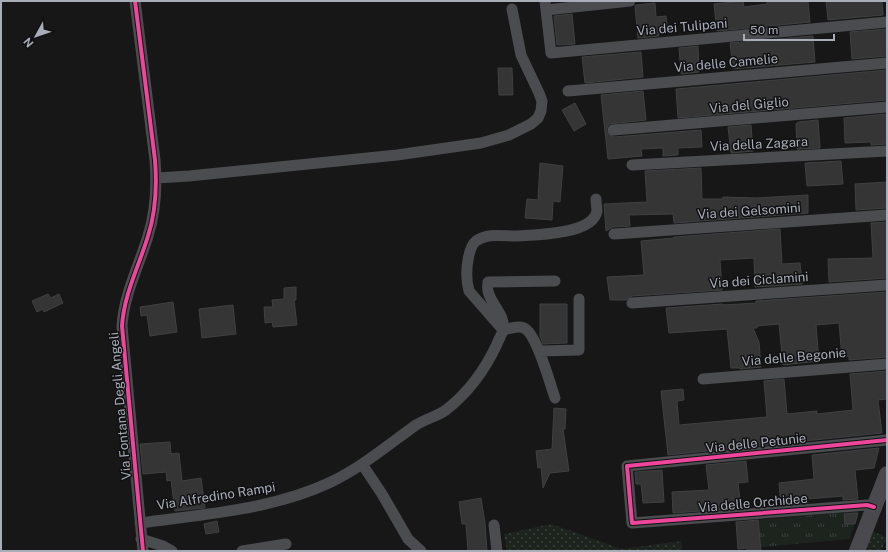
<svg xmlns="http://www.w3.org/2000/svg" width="888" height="552" font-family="'Public Sans',sans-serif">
<defs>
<pattern id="grass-dots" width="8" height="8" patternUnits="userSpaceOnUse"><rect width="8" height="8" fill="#1d241e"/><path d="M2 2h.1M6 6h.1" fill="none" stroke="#3b413d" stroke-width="1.8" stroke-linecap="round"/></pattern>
<pattern id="park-tufts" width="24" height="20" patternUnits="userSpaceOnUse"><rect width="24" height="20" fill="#1d241e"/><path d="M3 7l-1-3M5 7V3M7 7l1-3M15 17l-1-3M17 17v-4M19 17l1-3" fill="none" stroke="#3b413d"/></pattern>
</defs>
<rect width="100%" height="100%" fill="#171717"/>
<!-- grass -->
<path fill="url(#grass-dots)" d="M551,524L622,549L681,541L682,551H507L504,534Z
M871,530L887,538L881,551H865Z"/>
<!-- park -->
<path fill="url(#park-tufts)" d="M858,511L850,539L761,547L758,520Z"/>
<!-- building -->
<path fill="#353536" stroke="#3f4043" d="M743,1L744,7L767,4V1H808L810,22L717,31L714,4Z
M826,1H882L883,15L828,20Z
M655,3L656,17L666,16L668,32L658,33L659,36L638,38L635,6L636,5Z
M572,14L575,44L557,45L554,16Z
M887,29V56L852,59L850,32Z
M813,36L815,62L733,69L730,43Z
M698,46L699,72L681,74L679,48Z
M641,52L643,77L585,83L582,57Z
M498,68H512L513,95H499Z
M887,70V100L678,118L676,89Z
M643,91L646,120L609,124L606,130L608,134L614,137L701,130L702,147L678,148V155L663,156V148L641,149L642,156L608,159L601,95Z
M575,103L586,124L574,131L562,110Z
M887,114V144L871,145V142L845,143L844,118Z
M818,120L820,148L797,149L796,124L798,122Z
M751,125L753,151L731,153L728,127Z
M841,161L843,184L807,186L805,163Z
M540,163L563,166L560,202L553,201L552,220L525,218L527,199L538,200Z
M701,168L702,199H723V197L757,198L808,195V213L674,223L673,214L629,215L630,226L613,227L606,231L604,204L647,202L645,171Z
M887,182V208L856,210L855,184Z
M887,222V278L829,282L828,259L873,258L871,223Z
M780,229L782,264L800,263L802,284L755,287L754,258L720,260L722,290L632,296L626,300H610L607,277L644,275L641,241L674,238V237Z
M296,287V300H294L297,325L273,327L272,322L265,323L264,307H273L272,300L284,299V288Z
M887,292V357L849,360V356L842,357L839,323L816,325L819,361L783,365L779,324L757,326V328H753L759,342L761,367L740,369V368H731L727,329L669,333L666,308L723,304V305L756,303V301Z
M48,294L51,298L59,294L63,303L44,312L43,309L37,312L32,301Z
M173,302L177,332L150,336L147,315L141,316L140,307Z
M540,304H567V343L543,344L540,336Z
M233,305L236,334L202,338L199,309Z
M887,371V399L878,400L882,433L668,455L661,391L683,389L684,400L677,401L679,425L767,417L764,381L784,379L787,414L817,411V414L853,410L850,374Z
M554,408L566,409L565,429H563L569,471L550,473L543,488L541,467L538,468L536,451L552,449Z
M170,442L171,454L179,453L182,481L201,478L205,508L175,511L171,480L167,481L166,472L143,474L140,444Z
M879,448L874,468L855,470L858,499L843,500V496L807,499L808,503L781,505L779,483L814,479L812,455Z
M746,461L748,482L738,483L741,508L673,513L672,492L709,490L706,465Z
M662,470L664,502L643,503L641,484H636L635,472Z
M481,498L485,523L487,551H468L466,524H462L459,502Z
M858,513L855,524H845L844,514Z
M758,520L761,551H747V548L738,549L736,522Z
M217,521L219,532L206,534L204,524Z"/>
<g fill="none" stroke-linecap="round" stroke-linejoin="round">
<!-- street -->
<path stroke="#4b4c50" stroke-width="11" d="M135,1L155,160C157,185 156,211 148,236C139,266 124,294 122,326L143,551
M545,1L551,53L887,22
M546,10L630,1
M568,91L887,63
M613,130L887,107
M632,165L887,151
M157,178L189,176L397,155L481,143L509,135L531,124L538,118L541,111L542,101L539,93L521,55L512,9
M614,234L887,215
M632,303L887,285
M503,330L469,291C466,280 466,271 468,260C469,254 471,245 476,241C487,233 503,236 515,236C533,235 593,235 597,211C597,208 596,203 596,199
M503,330C509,329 517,325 524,328C537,334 550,384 555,398
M539,351L579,350V299
M703,379L887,364
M362,464L382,494L408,539L421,551
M874,507L867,505L632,523L627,466L887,440
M140,523C204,514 272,510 331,482C362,467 388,445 416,425C425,419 436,417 446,410C469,392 485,370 497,344C498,340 502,335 503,330C506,315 491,305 488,291C487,289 488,285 488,282L555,281
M494,525L497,551
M141,539L163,546L172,551
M242,551L286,544"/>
<!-- secondary -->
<path stroke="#4a4a4e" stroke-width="16" d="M857,551L887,474"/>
<!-- cycleway casing -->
<g stroke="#111113" stroke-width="6">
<path id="cycleway" d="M135,1L155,160C157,185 156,211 148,236C139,266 124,294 122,326L143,551
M874,507L867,505L632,523L627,466L887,440"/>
</g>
<!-- cycleway -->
<use href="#cycleway" stroke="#ed469a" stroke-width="4"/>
</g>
<g text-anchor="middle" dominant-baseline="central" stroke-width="3" stroke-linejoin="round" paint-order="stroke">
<!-- street labels -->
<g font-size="13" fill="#a8adb8" stroke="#111113">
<text transform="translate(682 27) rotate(-5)">Via dei Tulipani</text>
<text transform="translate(726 63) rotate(-5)">Via delle Camelie</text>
<text transform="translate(749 105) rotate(-5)">Via del Giglio</text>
<text transform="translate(759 144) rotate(-3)">Via della Zagara</text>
<text transform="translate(749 211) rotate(-4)">Via dei Gelsomini</text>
<text transform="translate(759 280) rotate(-4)">Via dei Ciclamini</text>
<text transform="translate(794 357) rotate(-5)">Via delle Begonie</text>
<text transform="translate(120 406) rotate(-95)">Via Fontana Degli Angeli</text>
<text transform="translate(756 443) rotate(-6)">Via delle Petunie</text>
<text transform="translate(216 496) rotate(-9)">Via Alfredino Rampi</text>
<text transform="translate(753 503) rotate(-5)">Via delle Orchidee</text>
</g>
</g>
<!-- border -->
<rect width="888" height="552" fill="none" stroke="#a8adb8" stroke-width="4"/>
<!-- north arrow -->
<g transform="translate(36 36) rotate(230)" stroke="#111113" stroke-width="3" paint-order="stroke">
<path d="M0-3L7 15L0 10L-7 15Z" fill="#a8adb8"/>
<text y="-6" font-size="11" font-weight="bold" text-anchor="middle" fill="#a8adb8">N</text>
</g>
<!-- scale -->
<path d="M744 34v6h90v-6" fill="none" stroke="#a8adb8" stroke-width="2"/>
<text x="750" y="34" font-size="12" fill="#a8adb8" stroke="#111113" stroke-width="3" paint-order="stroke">50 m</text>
</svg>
